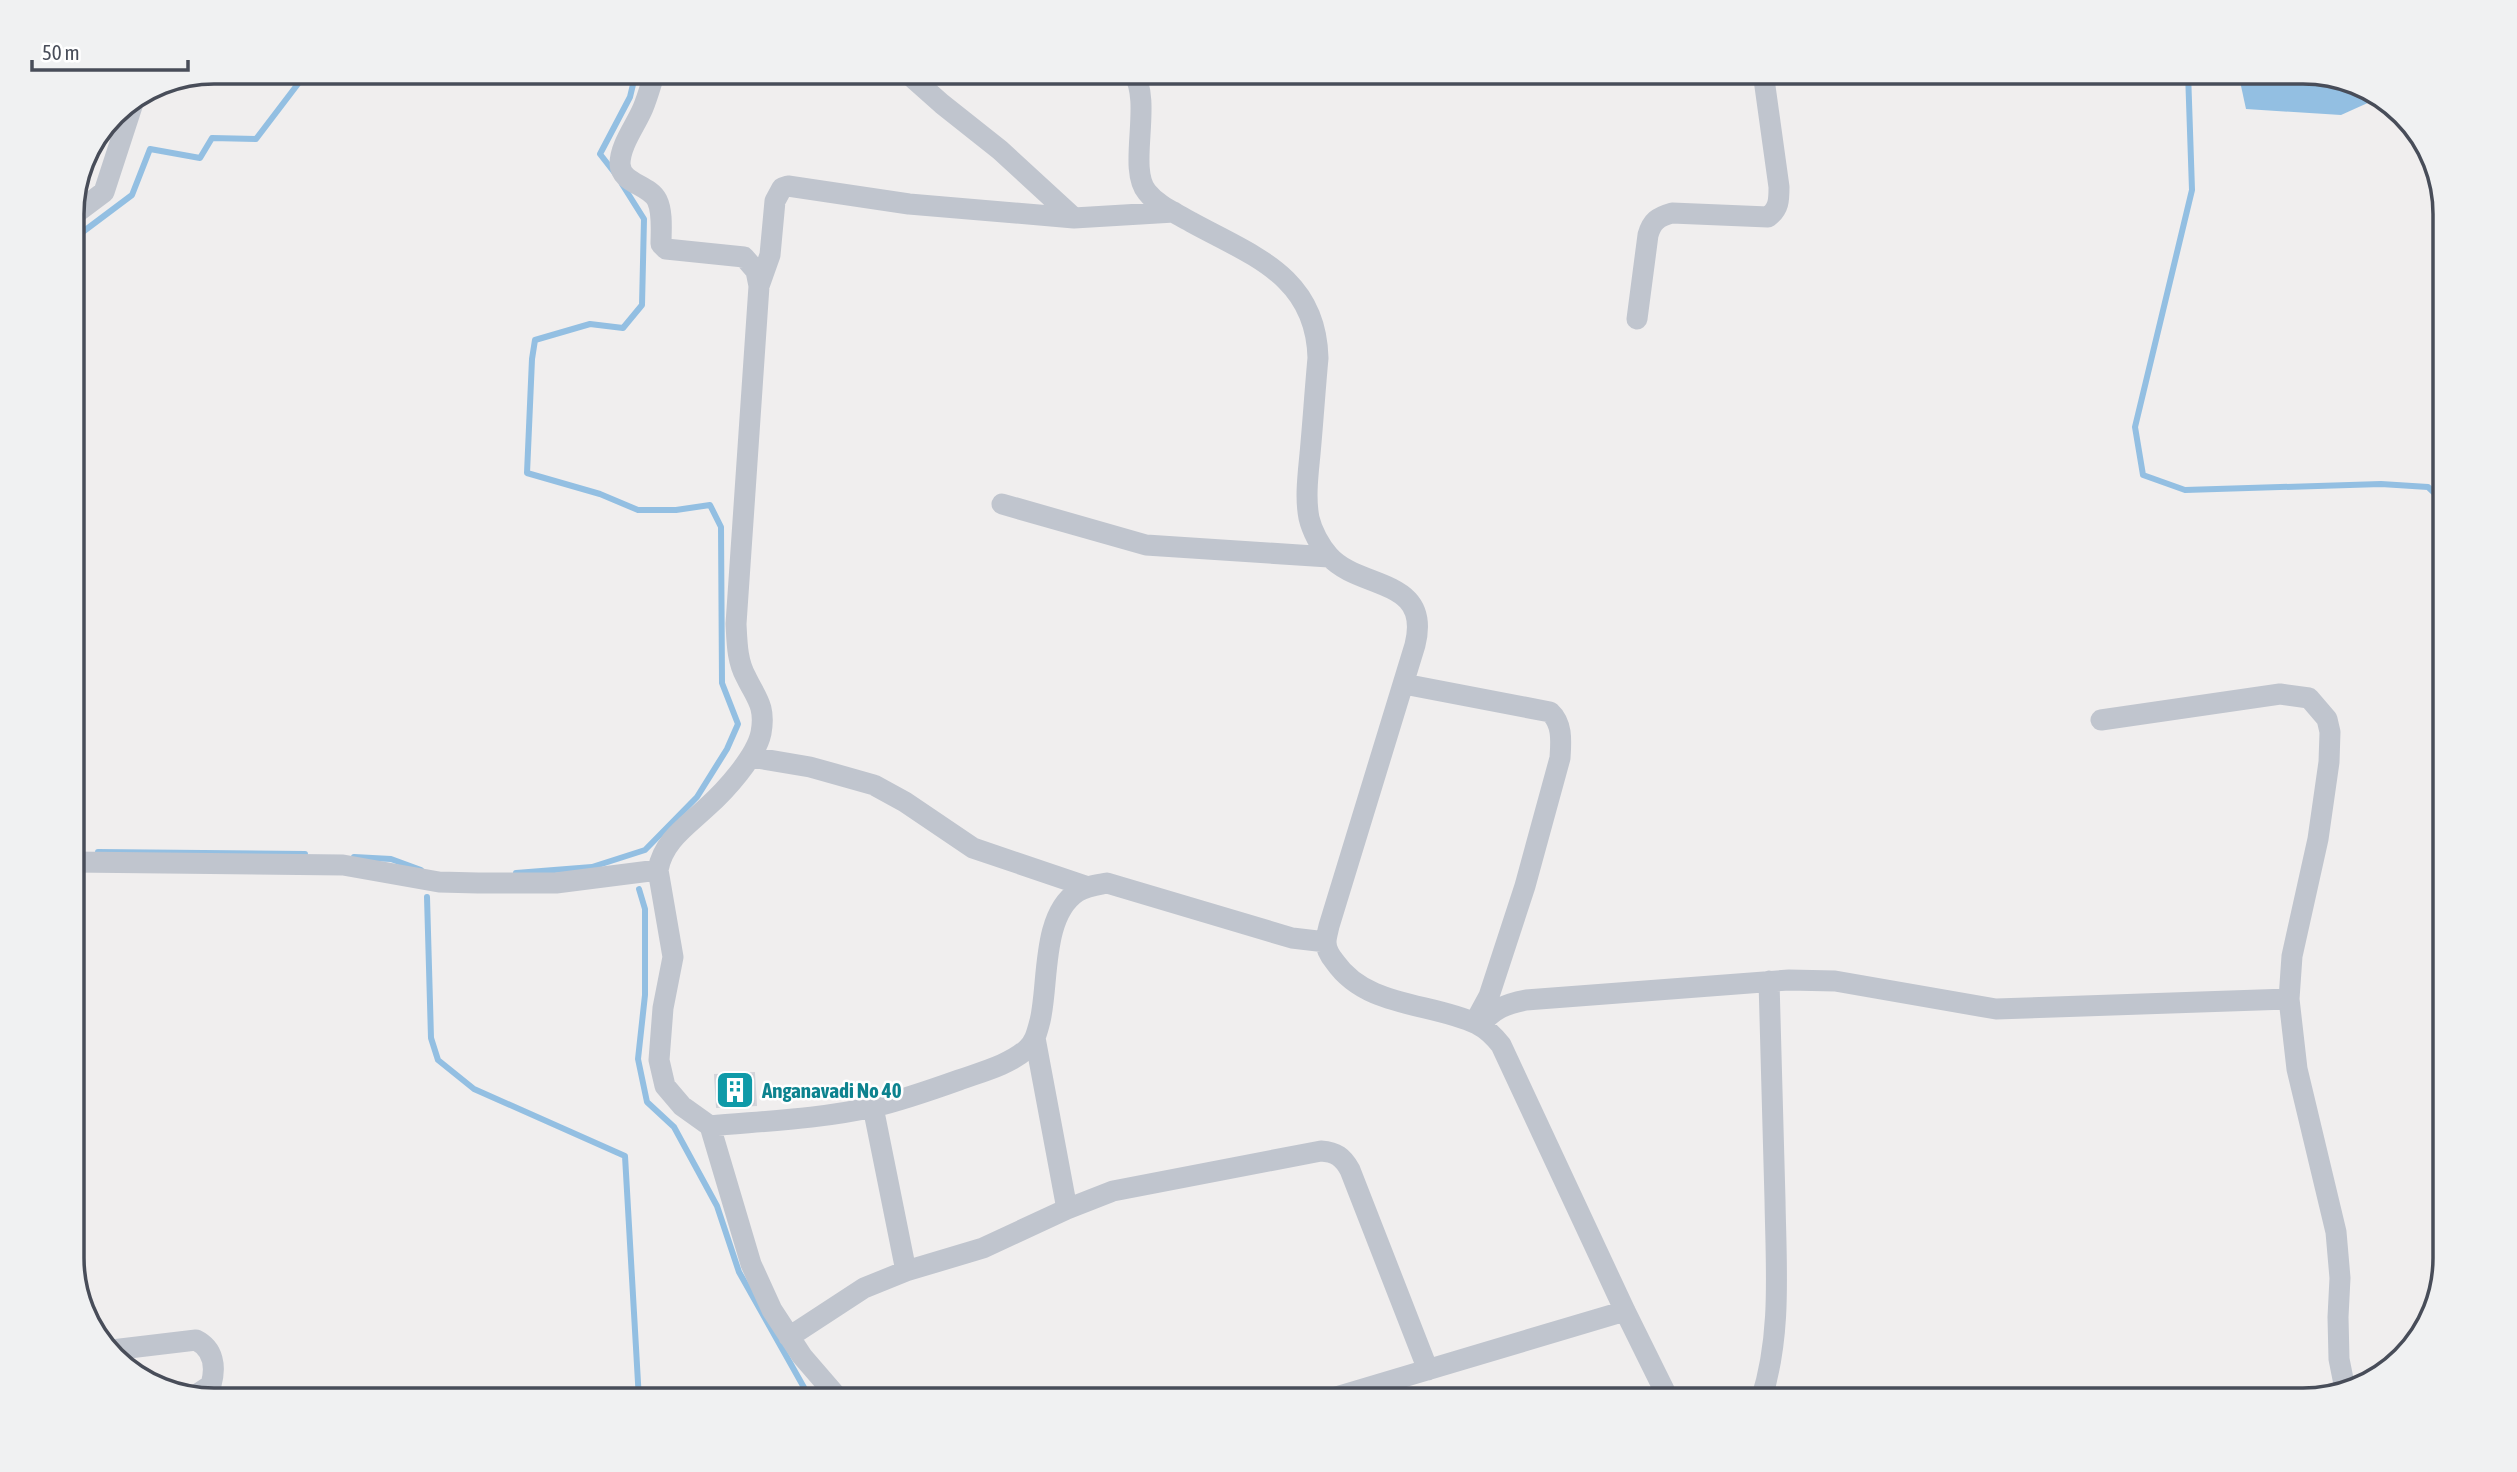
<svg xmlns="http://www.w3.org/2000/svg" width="2517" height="1472" font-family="'Asap Condensed',sans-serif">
<rect width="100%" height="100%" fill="#f0eeee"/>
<!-- water -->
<path fill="#93bfe2" d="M2238,72H2303L2374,91L2381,97L2341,115L2246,109Z"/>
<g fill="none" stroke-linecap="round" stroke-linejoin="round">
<!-- stream -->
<path stroke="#93bfe2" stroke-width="6" d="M2188,72L2192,190L2135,427L2143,475L2185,490L2381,484L2428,487L2445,503
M614,172L600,154L630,97L636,72
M72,240L132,195L150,149L200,158L212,138L256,139L307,72
M98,852L305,854
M354,857L391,859L421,870
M516,873L592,867L645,850L697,797L727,749L738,724L722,683L721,527L710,505L676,510H638L600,494L527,473L532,359L535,340L590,324L623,328L642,305L644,219L622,184
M639,889L645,909V995L638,1059L647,1102L674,1127L717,1206L739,1272L811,1400
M427,897L431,1038L438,1060L474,1089L625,1156L639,1400"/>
</g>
<!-- building -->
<path fill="#ccccd2" stroke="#d2d3d9" stroke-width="2" d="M754,1073L756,1105L717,1107L715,1075Z"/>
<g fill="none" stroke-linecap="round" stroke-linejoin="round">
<!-- street -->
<path stroke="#c0c5ce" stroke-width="21" d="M655,72C651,84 648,96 643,108C636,125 620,145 620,164C621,184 649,184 657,200C663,212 661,231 661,244L666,249L744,257L756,271L759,286L736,624C737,642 737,661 746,677C756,698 766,706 761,733C756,757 725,791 707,807C687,826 663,841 658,870L673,957L663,1008L659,1060L665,1086L682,1106L710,1126L751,1264L772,1310L802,1356L840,1400
M906,72L942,104L1000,150L1074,218
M1133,72C1153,103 1127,168 1147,192C1158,206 1176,213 1191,222C1253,256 1316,276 1318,358C1315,390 1313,422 1310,454C1308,475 1305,498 1309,518C1312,531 1320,546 1329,556C1359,590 1432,577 1415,645L1329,926C1328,931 1326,937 1326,942C1326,950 1330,956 1335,962C1367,1008 1430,1002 1477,1024C1487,1029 1494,1036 1501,1045L1625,1311L1669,1400
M72,216L104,192L134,100
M759,286L770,255L775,201L782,188L788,186L909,204L1074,218L1174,212
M1637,319L1648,235C1652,221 1658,217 1672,213L1768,217C1779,209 1779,200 1779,187L1763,72
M1002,504L1146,545L1329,557
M1404,684L1550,712C1563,724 1561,742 1560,758L1525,886L1489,996L1476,1020
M2101,720L2280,694L2309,698L2327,719L2330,732L2329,762L2318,839L2292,956L2289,999L2297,1069L2336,1232L2340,1278L2338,1317L2339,1359L2345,1389
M751,757L810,767L874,785L905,802L973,848L1088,887
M72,862L343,865L439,882L478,883H556L658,870
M1480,1025C1494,1009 1505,1004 1526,1000L1789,980L1835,981L1996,1009L2289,999
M1035,1038L1067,1209
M873,1107L906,1271
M710,1126C764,1121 820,1119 873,1107C903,1100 931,1090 959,1080C981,1072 1009,1065 1027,1049C1035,1042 1037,1032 1040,1021C1049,984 1041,916 1077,892C1086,886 1096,885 1107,883L1292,938L1326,942
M789,1337L864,1288L906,1271L983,1248L1067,1209L1113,1191L1321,1151C1336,1152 1343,1157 1350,1170L1428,1370
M112,1350L196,1340C214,1349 216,1367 211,1385L196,1395
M1326,1400L1625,1311
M1761,1400C1782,1335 1776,1267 1775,1200C1773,1127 1771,1054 1769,981"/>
</g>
<!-- icons -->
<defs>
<g id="building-square" transform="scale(2.0125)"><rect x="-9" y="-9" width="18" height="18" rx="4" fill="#0f9aa8" stroke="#fff"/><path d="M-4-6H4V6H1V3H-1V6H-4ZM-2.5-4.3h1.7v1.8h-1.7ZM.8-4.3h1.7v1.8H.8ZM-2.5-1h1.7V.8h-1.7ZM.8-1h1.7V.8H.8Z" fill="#fff"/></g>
</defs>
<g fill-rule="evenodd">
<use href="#building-square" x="735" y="1090"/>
</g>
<g text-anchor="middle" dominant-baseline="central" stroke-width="5" stroke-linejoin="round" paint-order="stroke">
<!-- culture labels -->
<g font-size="21" font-weight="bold" fill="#0d838f" stroke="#fff" text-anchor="start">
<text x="762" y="1090">Anganavadi No 40</text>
</g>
</g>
<!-- crop -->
<path d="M0 0H2517V1472H0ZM214 84H2303A130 130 0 0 1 2433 214V1258A130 130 0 0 1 2303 1388H214A130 130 0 0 1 84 1258V214A130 130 0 0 1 214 84Z" fill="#f0f1f2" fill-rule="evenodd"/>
<path fill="none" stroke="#484d59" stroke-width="3.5" d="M214 84H2303A130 130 0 0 1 2433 214V1258A130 130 0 0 1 2303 1388H214A130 130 0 0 1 84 1258V214A130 130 0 0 1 214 84Z"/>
<!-- scale -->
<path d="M32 60v10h156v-10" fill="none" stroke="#484d59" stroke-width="3.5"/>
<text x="42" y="60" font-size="21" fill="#484d59" stroke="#ffffff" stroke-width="5" paint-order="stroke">50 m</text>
</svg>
